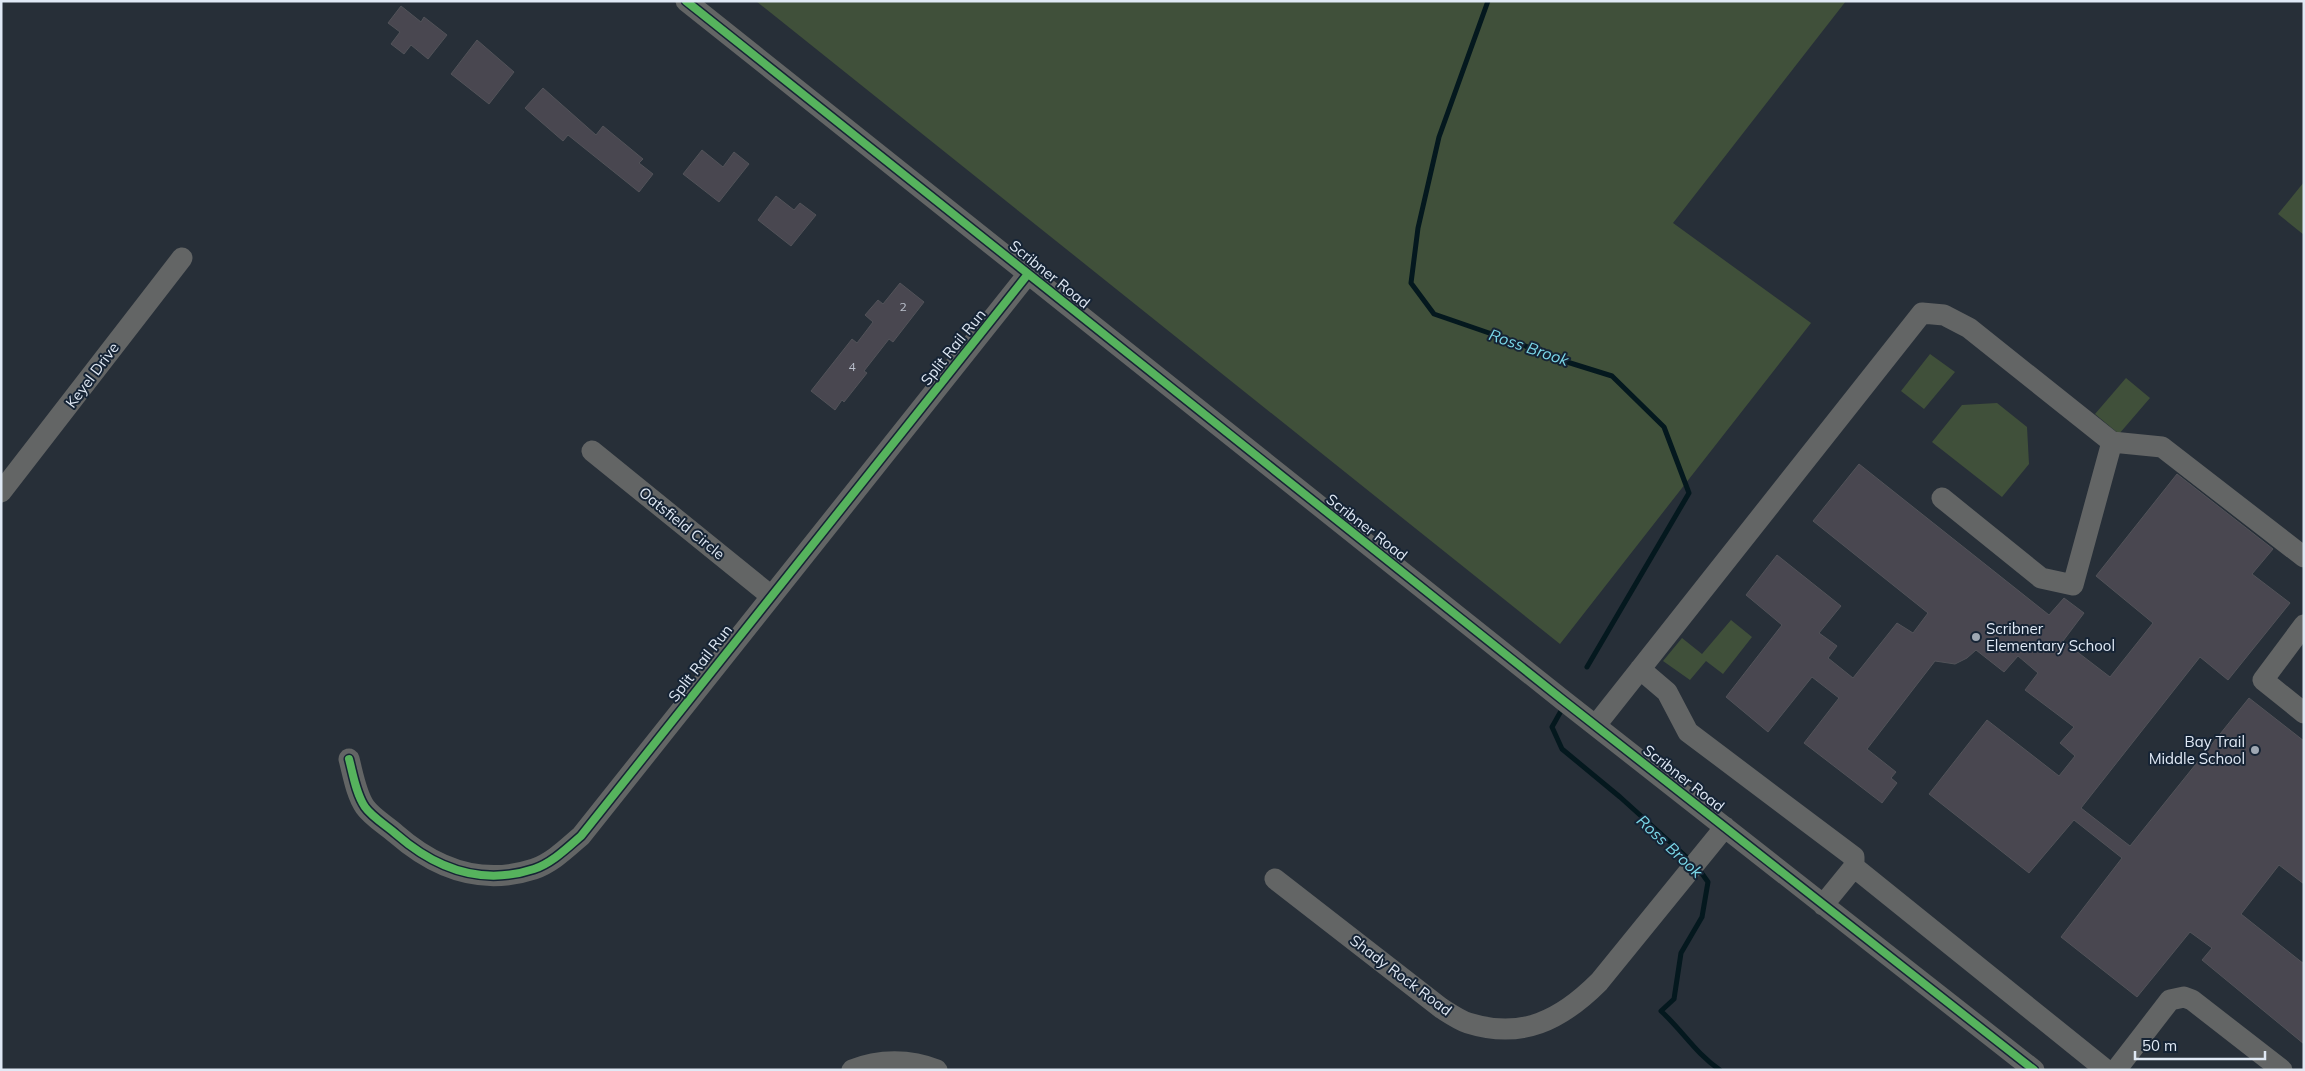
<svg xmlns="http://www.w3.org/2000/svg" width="2305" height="1071" font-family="Mulish,sans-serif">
<rect width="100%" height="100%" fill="#272f38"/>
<!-- green -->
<path fill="#40503a" d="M756,1H1846L1673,223L1811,323L1560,644Z
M2304,182V235L2278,214Z
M1930,354L1955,372L1924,409L1901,391Z
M2126,378L2150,398L2119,434L2095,414Z
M1997,403L2027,427L2029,464L2002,497L1932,442L1962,405Z
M1731,620L1752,637L1723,674L1706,661L1690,680L1663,661L1682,638L1702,654Z"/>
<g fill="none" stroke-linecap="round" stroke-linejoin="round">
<!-- stream -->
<path stroke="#04181e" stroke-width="5" d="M1488,1L1439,137L1418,228L1411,283L1434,314L1518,343L1551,357L1612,376L1664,427L1689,493L1587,667
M1561,711L1552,727L1562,749L1620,797L1692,862
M1698,868L1708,882L1702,917L1681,953L1674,999L1661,1011C1682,1030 1696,1054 1720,1070"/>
</g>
<!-- building -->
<path fill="#494750" stroke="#525359" d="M401,6L421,22L424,17L447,35L428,59L411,45L404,54L391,44L400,32L388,23Z
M477,40L514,72L489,104L451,74Z
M543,88L596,135L603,126L643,159L639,163L653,174L639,192L568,135L563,141L525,108Z
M702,150L723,167L734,152L749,164L719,202L683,174Z
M776,196L794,210L800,203L816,215L791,246L758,220Z
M900,283L924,302L893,342L889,339L864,371L867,373L844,402L842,400L835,410L811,391L852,339L857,343L873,322L865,315L878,300L883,304Z
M1859,464L2049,615L2064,598L2084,613L2063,641L2110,677L2153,623L2096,576L2177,474L2273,549L2252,574L2290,603L2228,680L2200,657L2081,808L2130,846L2249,698L2304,741V884L2279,865L2241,914L2304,964V1044L2202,960L2212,948L2190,932L2137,997L2061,937L2122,858L2074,820L2029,873L1929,794L1987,720L2059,776L2075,756L2060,743L2074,727L2025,690L2038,673L2018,656L2004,672L1976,650L1967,658L1955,664L1935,661L1867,749L1896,772L1891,778L1897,783L1882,803L1804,743L1839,698L1812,677L1768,732L1726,697L1782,625L1746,595L1777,555L1841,606L1819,633L1837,646L1828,658L1853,678L1897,623L1913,633L1928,613L1813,521Z"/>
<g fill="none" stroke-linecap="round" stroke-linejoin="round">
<!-- minor -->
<path stroke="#636565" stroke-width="21" d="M686,1L1564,701L2034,1070
M2112,442L2162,447L2304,557
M592,451L771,596
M1,492L182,258
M2304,625L2263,680L2304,713
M1640,669L1667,692L1688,732L1854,857V867L2106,1070
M1596,725L1922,313L1944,315L1969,328L2112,442L2073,585L2041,578L1942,498
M349,759C353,774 356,794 365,807C372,817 387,826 396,834C436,869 482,886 534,869C552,863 567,848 581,836L1028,274
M1275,879L1441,1008C1449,1013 1459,1020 1468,1023C1522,1040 1561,1020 1599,982L1725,827
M1823,905L1854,867
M852,1070C879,1059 910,1059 937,1070
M2116,1070L2170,1000L2184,997L2192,1000L2282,1070"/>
<!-- cycleway casing -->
<g stroke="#162435" stroke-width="11">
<path id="cycleway" d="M686,1L1564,701L2034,1070
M349,759C353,774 356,794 365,807C372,817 387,826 396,834C436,869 482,886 534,869C552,863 567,848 581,836L1028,274"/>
</g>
<!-- cycleway -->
<use href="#cycleway" stroke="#56b35d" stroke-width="8"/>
</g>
<!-- markers -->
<g fill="#9fa8b3" stroke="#162435" stroke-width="2">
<circle cx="1976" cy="637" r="5"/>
<circle cx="2255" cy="750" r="5"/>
</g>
<g text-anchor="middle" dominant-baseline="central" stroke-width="4" stroke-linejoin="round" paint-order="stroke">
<!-- number labels -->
<g font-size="12" fill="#bac0cc">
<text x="903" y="306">2</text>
<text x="852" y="366">4</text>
</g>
<!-- street labels -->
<g font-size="15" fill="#e0e9f5" stroke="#162435">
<text transform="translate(1050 274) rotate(39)">Scribner Road</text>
<text transform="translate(953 347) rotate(-51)">Split Rail Run</text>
<text transform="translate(92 375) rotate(-53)">Keyel Drive</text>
<text transform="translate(682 523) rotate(39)">Oatsfield Circle</text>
<text transform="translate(1367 527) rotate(38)">Scribner Road</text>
<text transform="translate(700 663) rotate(-52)">Split Rail Run</text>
<text transform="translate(1684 778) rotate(38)">Scribner Road</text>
<text transform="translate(1401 975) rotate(37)">Shady Rock Road</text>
</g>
<!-- poi labels -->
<g font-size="15" fill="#e0e9f5" stroke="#162435" text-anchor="start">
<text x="1986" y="628">Scribner<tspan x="1986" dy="17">Elementary School</tspan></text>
<text x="2245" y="741" text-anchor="end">Bay Trail<tspan x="2245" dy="17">Middle School</tspan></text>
</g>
<!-- water labels -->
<g font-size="16" font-style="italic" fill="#7bd8e9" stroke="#162435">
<text transform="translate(1529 347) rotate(19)">Ross Brook</text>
<text transform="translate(1670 846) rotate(43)">Ross Brook</text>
</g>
</g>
<!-- border -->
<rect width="2305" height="1071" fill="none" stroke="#e0e9f5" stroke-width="5"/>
<!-- scale -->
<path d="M2135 1051v8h130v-8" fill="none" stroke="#e0e9f5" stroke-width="2.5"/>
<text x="2142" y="1051" font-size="15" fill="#e0e9f5" stroke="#162435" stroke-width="4" paint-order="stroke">50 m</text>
</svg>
